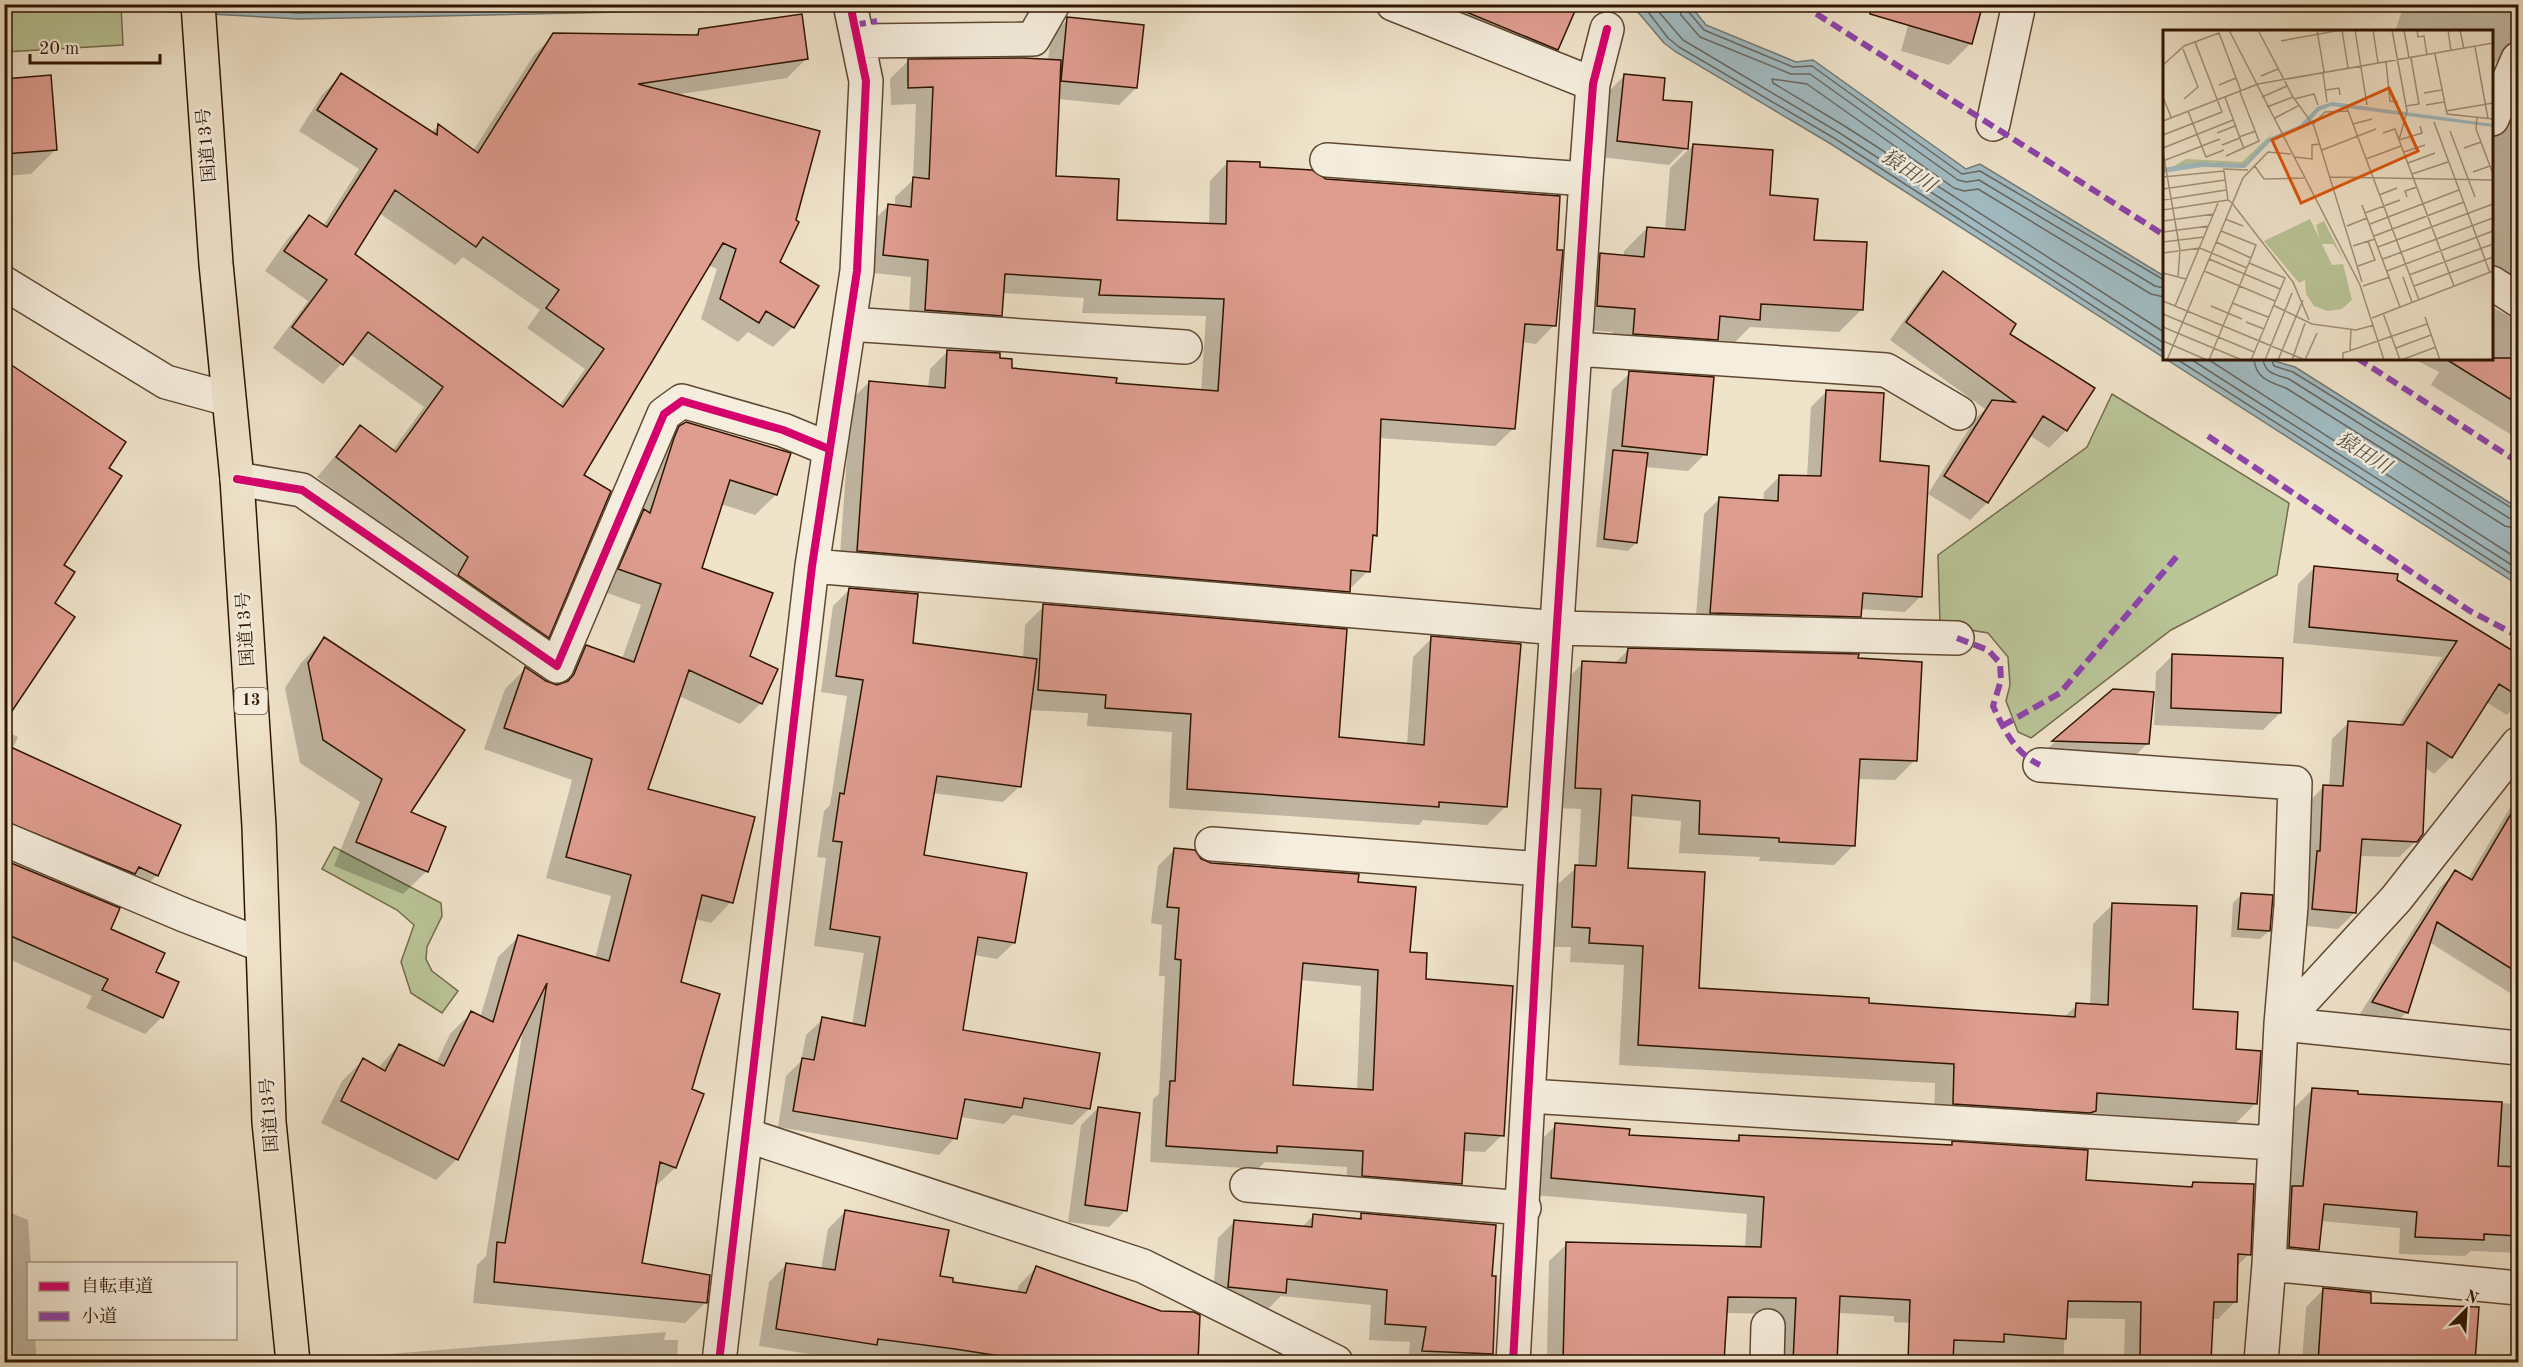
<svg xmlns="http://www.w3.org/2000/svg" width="2523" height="1367" font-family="'Old Standard TT','Noto Serif JP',serif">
<rect width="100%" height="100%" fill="#efe3ca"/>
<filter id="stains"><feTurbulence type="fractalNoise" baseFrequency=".00333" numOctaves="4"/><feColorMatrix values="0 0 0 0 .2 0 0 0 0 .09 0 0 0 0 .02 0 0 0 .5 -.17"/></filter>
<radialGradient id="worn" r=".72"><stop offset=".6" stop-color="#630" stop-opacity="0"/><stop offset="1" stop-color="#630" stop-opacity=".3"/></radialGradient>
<!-- green -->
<path fill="#b9c497" stroke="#746c4c" stroke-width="1.5" d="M4,5H121L123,45L5,52Z
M2112,394L2289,503L2277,575L2171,630L2031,738L2018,732L2006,701L2010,685L2008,657L1988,633L1940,625L1938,555L2087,447Z
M334,847L441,903L442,916L427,947L426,959L432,971L458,991L442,1013L411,993L401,962L414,925L397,910L322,869Z"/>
<!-- water -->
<path fill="#a1bbc2" stroke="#737974" stroke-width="1.5" d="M4,5H729L712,10L299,19L82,7H5Z
M1632,5H1690L1706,25L1796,62L1813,60L1966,169L1980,164L2164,276V358L2268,359L2295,367L2518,508V585L1831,144L1676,52L1664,43Z"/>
<!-- shadow -->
<path fill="#0003" fill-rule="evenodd" d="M1386,4H1555L1557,49L1540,66Z
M1914,4L1971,43L1949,65L1901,51Z
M2404,4H2518V439L2431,385L2439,372L2412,358H2492V307L2515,319L2514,314L2492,296V139L2514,89L2503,63L2495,62L2492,69V32H2395Z
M1068,19L1136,88L1119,105L1058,99L1054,177L1115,221L1209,225L1210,181L1228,162L1325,180L1555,251L1554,325L1536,344L1522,342L1514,428L1495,446L1379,438L1375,535L1372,538L1368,571L1330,609L839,569L851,400L869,382L928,388L930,369L948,351L998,360L1010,369L1114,384L1201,392L1206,316L1082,313L1084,298L1002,293L1001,315L983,333L908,328L911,277L865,272L870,224L888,206H895V197L913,180L916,104L891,105L890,79L908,61H1048L1051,36Z
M700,30L807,58L787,78L674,95L778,262L817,286L793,327L773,347L748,332L738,342L701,319L717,269L708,265L582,476L547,637L528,656L449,578L317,477L360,427L392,451L424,407L350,354L323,384L273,348L308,301L265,271L289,237L309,217L323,226L359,169L299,131L322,95L341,75L431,133L438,126L473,151L534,55L554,35L693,37ZM379,213L455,265L463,257L540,310L527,328L585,369L559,406L353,254Z
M1624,76L1661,101L1686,148L1669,165L1600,157L1607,93Z
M4,80L56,149L31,174L4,176Z
M1693,145L1768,196L1812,241L1862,309L1839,332L1750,327L1735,342L1715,340L1693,362L1610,357L1613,332L1574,329L1577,278L1601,255L1624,257V251L1647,228L1665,230L1670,168Z
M1943,273L2007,334L2066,431L2049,448L2029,435L1987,503L1970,520L1928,494L1975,419L1985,409L1890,340L1926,290Z
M1630,373L1705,454L1688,471L1645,467L1636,543L1628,551L1596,547L1612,390Z
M1827,391L1920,597L1905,612L1860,609V616L1844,632L1695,628L1704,514L1720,498L1763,502L1764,492L1779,477H1807L1811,407Z
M680,427L776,495L755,515L721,504L701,569L748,657L761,703L740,724L679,696L646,790L731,902L711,923L695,919L679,983L690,1090L702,1095L675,1168L654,1188L640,1265L706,1302L685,1323L473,1303L477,1265L486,1256L523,1029L456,1160L436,1180L321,1123L342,1081L363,1060L378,1068L399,1045L436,1064L450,1034L471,1013L480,1018L498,957L519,936L595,959L611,896L546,878L572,780L484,749L505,689L525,669L546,683L558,686L566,668L587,647L622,659L641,605L599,590L659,449Z
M2315,567L2396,581L2518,656V704L2507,715L2486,702L2451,757L2434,774L2424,767L2416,841L2399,857L2359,856L2355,912L2338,929L2297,925L2308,803L2324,786L2329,787L2332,739L2349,722L2398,726L2442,657L2293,643L2298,584Z
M850,589L911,644L1023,659L1025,625L1044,606L1337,739L1407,745L1413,657L1432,638L1506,806L1487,825L1423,820L1419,825L1169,808L1172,732L1087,726L1088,713L1029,710L1020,786L1003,802L932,793L922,857L1014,943L997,959L974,955L961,1031L1089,1109L1072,1125L1013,1115L1004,1124L960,1117L955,1138L939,1155L778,1127L786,1076L801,1061L806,1035L823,1019L852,1025L864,953L814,946L826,858L817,857L824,811L830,805L847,696L821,692L833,606Z
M324,639L408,813L427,871L403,894L334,866L360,802L300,763L285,688L301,663Z
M1628,650L1857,660L1915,760L1895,780L1857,779L1854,845L1834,865L1759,861L1760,857L1679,853L1681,821L1630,816L1627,869L1697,990L2064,1017L2077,1005H2090L2093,924L2113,904L2192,1010L2234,1050L2255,1104L2235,1124L2092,1113L2075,1130L1934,1123L1935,1083L1619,1065L1624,965L1570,962L1571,947H1552L1556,886L1578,866L1581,809L1556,808L1563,683L1583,663L1614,664Z
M2173,655L2280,713L2263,730L2154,725L2156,672Z
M2113,690L2148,743L2131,760L2037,758Z
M4,730L18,737L12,750L157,875L134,898L4,832Z
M2518,794V1026L2514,1025L2518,998L2429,942L2407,1012L2391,1028L2358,1017L2440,887L2456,872L2468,879Z
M1175,849L1210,864L1356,883L1408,953L1502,1135L1485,1152L1462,1151L1461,1183L1444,1200L1346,1192L1347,1167L1265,1162L1258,1169L1150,1162L1153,1099L1159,1094L1165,976H1159L1162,925L1151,923L1158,866ZM1300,980L1361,986L1357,1091L1292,1086Z
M4,867L109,929L154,973L162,1017L145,1034L86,1008L92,996L11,960L9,962L4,960Z
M2241,895L2269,931L2260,939L2231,937L2233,903Z
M2312,1090L2357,1096L2518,1104V1253L2471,1251L2465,1256L2399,1254L2400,1228L2320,1221L2318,1249L2301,1266L2272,1264L2287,1192L2295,1107ZM2281,1245L2305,1247V1250L2281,1248Z
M1098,1108L1126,1210L1109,1227L1068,1222L1081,1125Z
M1556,1125L1628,1137L1733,1142L1740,1136L1949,1147L1953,1143L2084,1181L2188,1188L2193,1183L2249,1254L2236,1267L2235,1302L2218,1319H2212L2209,1362H2124L2125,1319L2066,1318L2063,1362H1952L1953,1325L1894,1322V1316L1838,1313L1835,1362H1778L1780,1314L1726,1313L1722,1362H1728H1537L1547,1355L1549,1261L1567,1244L1745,1248L1747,1214L1534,1195L1539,1142Z
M4,1210L28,1220L31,1264H28V1338H35L37,1362H4Z
M846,1211L938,1277L951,1284L1016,1293L1019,1285L1037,1267L1161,1312L1199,1316L1196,1362H860L759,1346L769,1282L787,1264L821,1270L828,1229Z
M1314,1215L1356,1220L1361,1215L1490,1277L1492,1354L1483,1362H1408L1410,1342L1369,1340L1371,1305L1281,1296L1268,1309L1212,1303L1218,1238L1234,1222L1301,1228Z
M2323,1290L2369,1305L2478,1308L2474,1362H2302L2306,1307Z
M666,1332L664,1340H678L677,1362H368L376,1355Z"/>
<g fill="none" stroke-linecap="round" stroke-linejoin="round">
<!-- shore -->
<path stroke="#686861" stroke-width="1.5" d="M276,4H364
M1642,4L1668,38L1679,47L1834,138L2164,352
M1652,4L1683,40L1838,132L2164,343
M1678,4L1681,15L1700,37L1791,74H1810L1958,180L1966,182L1979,180L2155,286L2164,288
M1686,4L1687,10L1704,30L1793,67L1812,66L1962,174L1980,171L2164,280
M216,8L299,13L710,4
M2164,297L2151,294L1978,189L1964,191L1954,188L1807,84L1772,79L1773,83L1843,125L2164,332
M2175,358L2518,578
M2189,358L2518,569
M2206,358L2518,559
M2254,358C2255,378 2269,382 2286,388L2505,526L2518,529
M2263,358C2264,374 2277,375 2289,379L2509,518L2518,520
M2271,358L2274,366L2293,372L2518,512"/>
</g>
<!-- building -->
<path fill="#df9d90" stroke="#2f1500" stroke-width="1.5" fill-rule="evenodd" d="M1447,4H1578L1558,50Z
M1871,4H1983L1972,44L1870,14Z
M802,14L808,59L638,84L820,131L796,220L799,222L780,262L819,286L794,328L766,311L759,323L720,299L736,249L723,243L584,475L611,491L549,638L458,575L468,557L336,457L360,425L396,452L443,387L368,332L343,365L292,327L327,280L284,251L309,215L327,227L377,149L317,110L341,73L437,135L438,124L478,153L553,33L698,35L699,29ZM395,190L476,247L483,237L559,290L546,308L604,349L563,407L355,254Z
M1067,17L1144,25L1137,88L1061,81Z
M1023,58L1061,60L1056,176L1119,179L1117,220L1226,224L1227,161L1260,162V167L1312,170L1326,179L1560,196L1557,250H1563L1556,326L1525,324L1515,429L1381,419L1377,536L1373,535L1370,572L1351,570L1350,592L857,551L869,381L945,388L947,350L1000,353V358L1012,359V368L1117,378L1116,383L1218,391L1224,299L1099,295L1101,280L1005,274L1002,316L925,310L928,260L883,255L888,204L911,207L913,177L929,179L933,87L908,88V59Z
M1624,74L1665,78L1663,100L1692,102L1688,149L1617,141Z
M51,75L57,150L4,154V79Z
M1693,144L1773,150L1770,195L1818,199L1814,240L1867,242L1863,310L1761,304L1760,320L1720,316L1718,340L1633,334L1635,309L1597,306L1600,253L1644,257L1647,227L1685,230Z
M1943,271L2016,324L2010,334L2095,388L2067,431L2043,416L1988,503L1944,476L1992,400L2015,402L1906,322Z
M2444,358H2518V404Z
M4,360L126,442L109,468L122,476L64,565L75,572L55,603L75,617L4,723Z
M1629,371L1714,377L1707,455L1622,446Z
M1826,390L1884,393L1880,461L1929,466L1922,597L1863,593L1861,617L1710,613L1719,497L1778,501L1779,475L1821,476Z
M686,422L791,453L777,495L730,480L702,568L773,593L750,656L778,669L762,704L689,670L648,789L755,817L733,903L702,895L681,982L720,994L692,1089L704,1094L676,1168L660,1162L642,1263L710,1275L707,1303L494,1282L497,1242L505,1243L547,983L458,1160L341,1101L363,1058L385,1071L399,1044L444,1066L471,1011L493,1022L518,935L609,961L631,875L566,857L592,759L504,728L525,667L546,681L557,685L568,681L574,674L586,645L634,662L661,584L618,569L644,509L650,513L674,438L679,426Z
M1613,450L1648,453L1637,543L1604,539Z
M2314,566L2398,574L2397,580L2518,654V696L2499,684L2452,758L2427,742L2423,834L2417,842L2362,839L2356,913L2312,909L2317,851H2320L2323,785L2343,786L2348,721L2403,725L2457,641L2309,627Z
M849,588L918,594L913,643L1037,659L1021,787L937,776L924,855L1027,873L1015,943L978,937L963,1030L1100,1053L1090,1109L1024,1098L1022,1108L965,1099L957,1139L793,1111L802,1058L814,1060L822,1017L865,1026L880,937L830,929L842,842L833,841L840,793L844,794L863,680L836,676Z
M1043,604L1347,629L1339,737L1424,745L1431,636L1521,644L1507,807L1439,802V807L1187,789L1191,714L1105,708L1106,695L1038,690Z
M324,637L465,730L411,812L446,827L428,872L356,842L382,779L323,740L308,663Z
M1628,648L1859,654L1858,658L1922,662L1917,761L1860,759L1855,846L1779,842V838L1699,834L1700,801L1632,795L1628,868L1705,872L1699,988L1869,998V1003L2075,1017L2076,1003L2108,1005L2112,903L2197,906L2193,1009L2238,1012L2236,1049L2261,1051L2257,1104L2097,1093L2096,1111L2090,1113L1953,1104L1954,1064L1638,1045L1643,946L1589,943L1590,928L1572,927L1575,865L1596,866L1601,789L1575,788L1582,661L1626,663Z
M2172,654L2283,658L2281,713L2171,708Z
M2113,689L2154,692L2149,744L2052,741Z
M4,744L181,825L158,876L139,867L135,874L4,821Z
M2518,802V973L2437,922L2408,1013L2372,1002L2455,870L2472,880Z
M1174,848L1195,850L1201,859L1211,863L1359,874L1358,882L1416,887L1410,952L1427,953L1426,979L1513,986L1504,1136L1465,1133L1462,1184L1362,1176L1363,1151L1277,1146V1153L1166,1146L1170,1081H1175L1181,960L1175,959L1179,908L1167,907ZM1303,963L1378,970L1373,1090L1293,1085Z
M4,860L120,908L111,929L165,953L156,972L179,982L163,1018L102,990L108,979L4,933Z
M2241,893L2273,895L2270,931L2238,929Z
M2312,1088L2358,1091V1094L2502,1102L2498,1166L2518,1167V1236L2484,1234V1240L2415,1237L2417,1212L2324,1204L2319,1250L2289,1247L2292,1186H2303Z
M1098,1107L1140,1113L1127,1211L1085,1205Z
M1555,1123L1630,1129L1629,1135L1739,1141V1135L1952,1145V1141L2088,1150L2086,1180L2192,1187L2193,1182L2254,1184L2251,1255L2238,1254L2237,1302H2214L2211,1360L2140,1356L2141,1302L2068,1301L2066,1339L2004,1334V1342L1954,1340L1953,1362H1908L1910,1300L1840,1296L1837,1362H1793L1796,1298L1728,1297L1724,1362H1563L1566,1242L1761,1247L1764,1197L1551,1178Z
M845,1210L949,1230L940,1276L953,1278V1282L1026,1293L1036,1266L1161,1311L1194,1312L1200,1315L1198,1362H1006V1357L955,1349L878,1339L877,1345L776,1329L786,1263L835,1270Z
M1361,1213L1496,1225L1492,1276H1496L1493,1354L1422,1351L1426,1327L1385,1324L1387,1290L1287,1279L1286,1293L1228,1287L1234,1220L1312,1227L1313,1214L1361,1219Z
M2323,1288L2371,1293V1303L2479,1307L2475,1362H2318Z"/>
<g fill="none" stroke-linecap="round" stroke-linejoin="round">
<!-- minor casing -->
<g stroke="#5f4832" stroke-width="36">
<path id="minor" d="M1393,4L1593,84
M858,41L1033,39L1053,4
M2492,119L2518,59
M1993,124L2019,4
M1327,160L1586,179
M4,283L166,382L228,399
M2492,283L2518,300
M849,324L1185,347
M1576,349L1886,370L1959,413
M237,479L302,490L557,666L664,414L682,401L783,430L829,449
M812,566L1559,628L1957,638
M2040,765L2295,783L2291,906L2281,1024L2518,1048
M4,839L184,915L262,945
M1212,844L1541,869
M1529,1096L2274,1143
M746,1135L1143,1266L1336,1362
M1247,1185L1524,1208
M2269,1264L2518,1288
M719,1362L812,566L857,271L866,81L850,4
M1513,1362L1541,869L1586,179L1593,84L1607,29
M1767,1362L1768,1326
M2261,1362L2269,1264L2281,1024L2396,899L2518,744"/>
</g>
<!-- highway casing -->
<g stroke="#2f1500" stroke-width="36">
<path id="highway" d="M198,4L216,264L237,479L259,826L269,1122L293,1362"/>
</g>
<!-- minor -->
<use href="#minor" stroke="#f5eddd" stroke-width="33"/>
<!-- highway -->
<use href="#highway" stroke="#efe3ca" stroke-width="33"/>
<!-- quiet -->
<path stroke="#8e44ad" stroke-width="6" stroke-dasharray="12 6" stroke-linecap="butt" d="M1801,4L2164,235
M854,25L877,21
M2357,358L2518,462
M2208,436L2470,611L2518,636
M1957,638L1988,650L2000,663L2001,680L1993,706C2004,730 2015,753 2040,765
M2002,726L2060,693L2178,555"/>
<!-- cycleway casing -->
<g stroke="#f5eddd" stroke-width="11">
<path id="cycleway" d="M237,479L302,490L557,666L664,414L682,401L783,430L829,449
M719,1362L812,566L857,271L866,81L850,4
M1513,1362L1541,869L1586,179L1593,84L1607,29"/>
</g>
<!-- cycleway -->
<use href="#cycleway" stroke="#d6006c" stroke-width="8"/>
</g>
<g text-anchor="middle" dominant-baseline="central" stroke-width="5" stroke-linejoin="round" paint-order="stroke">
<!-- shield labels -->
<rect fill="#f5eddd" stroke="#6a5642" stroke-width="1.5" x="234.5" y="688" width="33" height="26" rx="4.5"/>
<g font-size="16" font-weight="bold" fill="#2f1500">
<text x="251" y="701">13</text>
</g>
<!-- street labels -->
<g font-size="18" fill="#2f1500" stroke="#f5eddd">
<text transform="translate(207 145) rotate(-95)">国道13号</text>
<text transform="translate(246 629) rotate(-94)">国道13号</text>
<text transform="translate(270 1115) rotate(-94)">国道13号</text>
</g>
<!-- water labels -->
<g font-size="20" font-style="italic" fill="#574f44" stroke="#f5eddd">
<text transform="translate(1908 172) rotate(34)">猿田川</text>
<text transform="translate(2363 454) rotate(32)">猿田川</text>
</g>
</g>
<!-- overview -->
<g transform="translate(2163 30)">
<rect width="330" height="330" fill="#efe3ca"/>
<path d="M112,101L82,134L40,132L6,139L23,129L79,132ZM147,189L169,235L180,234L189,270L179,279L165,281L151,276L143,264L142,250L136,253L101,211ZM161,191L181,230L170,214H158L153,195Z" fill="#b9c497"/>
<path d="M169,72L330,94V97L168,76L156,81L143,96L108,111L82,138L39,137L0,143V138L38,132L82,134L104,109L137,95L154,77Z" fill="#a1bbc2"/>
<path fill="none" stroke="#a29179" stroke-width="1.5" d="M66,0L197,255L221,330M95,0L130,67L151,96L199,252M154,0L161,42M179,0L185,38M192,0L204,75M210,0L215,33M229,0L244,81L236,110L291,256M241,0L246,28M254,0L255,7L261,6L264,25M285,0L288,21M297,0L301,19M118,11L178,0M312,17L325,89M20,19L35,57L21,69M272,24L284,84L330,89M223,32L227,71L235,72M0,35L21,16L56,3L78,61M160,43L164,72M98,46L115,39M56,55L73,48M163,60L176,58L177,65M261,63L279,60M0,67L8,87M62,67L81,119M99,67L124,56M131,69L151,64L155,75M263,75L281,72M243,76L256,74L248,28M104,77L130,67M184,78L256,270M25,81L43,127L61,120M283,81L330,73M314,87L313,99L330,144M112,88L135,76M0,91L95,54L330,13M271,92L327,243M150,94L162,82L185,81M190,94L209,89M287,101L312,167M54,103L72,96M220,103L232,99L236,110L259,103L257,96M0,105L59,82L32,12M76,107L93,101M59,115L77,108M0,118L70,90M301,118L318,112M159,120L213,99M0,122L17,220L15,247M241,122L262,115M63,126L96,111L77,62M131,127L149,129V115L157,114M203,129L238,116M0,131L57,109M245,133L272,123M91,135L101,149L141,148M60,139L85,140M310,142L327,136M249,144L285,132M0,147L61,141L65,170M167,147L330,150M0,159L62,150M216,165L234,158M244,167L242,161L254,157M0,170L63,160M199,175L237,277M0,180L65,170L69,173L130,252L146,290M202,183L237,170M62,189L80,196M0,191L51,184M207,194L296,160M184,196L204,188M58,201L93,215L88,228M0,202L46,196M211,206L301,172M0,212L41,207M190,216L212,209M215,217L330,174M0,223L37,218L84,238M46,229L117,259M220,229L330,188M86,233L122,248L88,330M195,236L212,230L205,211M41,241L112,271M224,241L330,201M0,243L23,249M246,245L330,214M240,247L249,272M200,256L227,247M251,256L330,227M0,271L142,330M69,273L105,287M110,275L149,294L193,300L211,295M12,276L55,173M48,276L79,289M220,283L237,330M0,284L91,322M262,287L277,330M209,288L330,241M83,292L101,299M0,297L79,330M0,311L44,330M233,318L268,305M187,321L188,299M4,330L80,148L105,122L128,124M46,330L88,228L53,212M102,330L129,263M115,330L140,270M129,330L142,293M142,330L154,303M180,330V323L264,294M238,330L273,317"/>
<path fill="#df560b" fill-opacity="0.15" stroke="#df560b" stroke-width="3" d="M226,58L255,121L138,173L109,110Z"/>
<rect width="330" height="330" fill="none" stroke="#2f1500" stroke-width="3"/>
</g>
<!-- margin -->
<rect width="2523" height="1367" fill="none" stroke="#efe3ca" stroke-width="24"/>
<rect x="6" y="6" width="2511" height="1355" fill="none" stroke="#2f1500" stroke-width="3"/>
<rect x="12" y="12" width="2499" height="1343" fill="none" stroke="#2f1500" stroke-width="1.5"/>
<!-- legend -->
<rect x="27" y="1262" width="210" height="78" fill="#f5eddd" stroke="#a69785" stroke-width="1.5"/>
<rect x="39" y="1282" width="30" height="9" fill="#d6006c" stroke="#a69785" stroke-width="1.5"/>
<text x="81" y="1292" font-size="18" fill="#2f1500">自転車道</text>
<rect x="39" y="1312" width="30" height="9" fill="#8e44ad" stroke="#a69785" stroke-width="1.5"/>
<text x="81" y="1322" font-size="18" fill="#2f1500">小道</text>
<!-- north arrow -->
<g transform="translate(2466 1310) rotate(24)" stroke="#f5eddd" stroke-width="4.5" paint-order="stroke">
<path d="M0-4.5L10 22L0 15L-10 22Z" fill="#2f1500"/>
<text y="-9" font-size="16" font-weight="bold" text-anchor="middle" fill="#2f1500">N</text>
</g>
<!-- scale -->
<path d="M30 54v9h130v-9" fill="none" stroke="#2f1500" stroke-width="3"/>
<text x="39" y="54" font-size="18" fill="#2f1500" stroke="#f5eddd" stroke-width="4.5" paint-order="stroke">20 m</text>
<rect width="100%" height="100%" filter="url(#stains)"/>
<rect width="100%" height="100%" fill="url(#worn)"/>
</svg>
